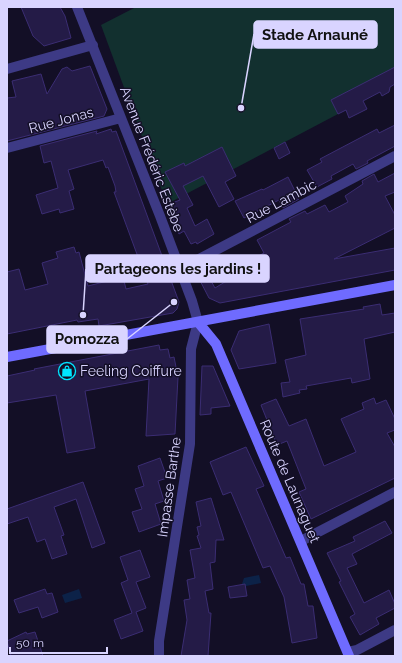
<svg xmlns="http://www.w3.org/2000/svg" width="402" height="663" font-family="Raleway,sans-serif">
<rect width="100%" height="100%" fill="#130f26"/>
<!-- green -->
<path fill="#12302f" d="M136,7H395V84L167,204L101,25Z"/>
<!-- water -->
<path fill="#0c2248" d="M259,575L261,583L246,586L242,584L244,578Z
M79,589L82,598L65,603L62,595Z"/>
<!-- building -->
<path fill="#241b47" stroke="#3b2d73" d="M21,7H60L65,16L71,38L44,46L33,36Z
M90,66L107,109L104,116L7,141V98L16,97L12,81L41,74L47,94L62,69L67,67L72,71Z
M395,67V84L390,87L389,92L382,96L380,92L363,101L367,109L349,118L346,110L338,114L331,100Z
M395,125V146L367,161L368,163L356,169L353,164L331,176L332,179L317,187L307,170L322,162L320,159L377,129L379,133Z
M111,129L112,132L116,131L179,302L177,309L173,313L99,326L98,319L78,322L77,320L7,334V272L19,269L25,290L48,284L42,263L58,258L56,252L74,247L76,253L79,252L88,286L123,277L126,289L148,284L114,192H116L115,186L108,167L106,168L103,160L68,170L74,189L69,191L74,209L60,213L59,209L42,214L36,195L58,188L51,161L44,163L40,146L97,131L96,134Z
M285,142L290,153L279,159L274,148Z
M222,147L236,176L225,182L234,199L219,207L203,176L183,186L193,205L187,208L195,226L207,219L214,234L197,244L196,242L191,244L184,231L179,234L167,205L180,200L165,172L184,163L185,166Z
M395,173V192L385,196L395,215V228L334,259L395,248V270L220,303L209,298L194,269L202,265L215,288L233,277L230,271L264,253L257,240L291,222L289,219L305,211L307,214L325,205L329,212L348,202L345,196L363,184L362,181L374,174L378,182Z
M288,177L299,199L283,208L279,200L244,218L235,201L262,189L263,190Z
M380,304L382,315L395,313V332L364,339L370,379L352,383L351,378L306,386L307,389L299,390L300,393L283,397L281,383L290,382L285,360L306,355L300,319L364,309L363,307Z
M269,324L276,363L239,369L231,350L239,331Z
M159,345L160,350L168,349L170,358L174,357L178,377L175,434L146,436L149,379L85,391L95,448L67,453L56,395L7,403V376L35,370L34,369Z
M202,366H213L230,406L211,408V414L200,415Z
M374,398L376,404L386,400L395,419V430L387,433L395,447V478L311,519L299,492L306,489L287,441L277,445L261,405L276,399L289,426L306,419L324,466L356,452L341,419L364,409L362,403Z
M246,447L264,486L256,489L286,558L290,557L301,584H304L308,606H313L317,638L292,643L284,597L270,566L263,568L231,492L223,495L210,462Z
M160,458L167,478L158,481L164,501L155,504L161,524L139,532L132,512L142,509L135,489L144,486L138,466Z
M83,482L105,543L92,548L76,499L54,507L64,535L61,536L67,554L52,559L45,539L37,542L28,517L7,524V509Z
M211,498L224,540H216L215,562L210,563L213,589L205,591L209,613H211L208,656H181L187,620L184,600L190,599L187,580L195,578L190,550L201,548L197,536L199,535L197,527L201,526L196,502Z
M385,521L392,533L352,554L357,564L347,568L364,603L389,590L395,604V608L376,618L379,624L360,635L350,617L355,614L339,582L341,581L327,553L355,541L353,537Z
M140,550L150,577L136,582L146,608L136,612L143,631L121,639L114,620L132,613L121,583L128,580L120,557Z
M245,584L247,596L230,598L228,587Z
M45,589L47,594L52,593L58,612L42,618L38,607L19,613L14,600Z
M26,632L27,634L35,632L43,656H11L7,641Z"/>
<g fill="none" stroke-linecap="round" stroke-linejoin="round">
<!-- minor -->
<path stroke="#3d3a85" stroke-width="10" d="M77,7L160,216L192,301L198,322L191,349L190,444L159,641V656
M7,69L93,45
M7,148L121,118
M180,269L395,156
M301,541L395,492
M348,652L357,650L395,630"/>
<!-- secondary -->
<path stroke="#6f6bff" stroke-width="10" d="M198,322L216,344L349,656
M7,357L395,285"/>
</g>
<!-- icons -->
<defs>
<g id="shop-ring" transform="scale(0.9)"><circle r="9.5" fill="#130f26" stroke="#00e5ff" stroke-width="1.5"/><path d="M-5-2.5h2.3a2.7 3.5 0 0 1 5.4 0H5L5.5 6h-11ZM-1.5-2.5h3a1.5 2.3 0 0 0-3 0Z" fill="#00e5ff"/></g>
</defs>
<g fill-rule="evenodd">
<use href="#shop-ring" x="67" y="371"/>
</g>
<g text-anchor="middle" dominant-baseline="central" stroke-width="3" stroke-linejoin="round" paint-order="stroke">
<!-- street labels -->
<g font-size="14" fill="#d9d4ff" stroke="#130f26">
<text transform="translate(61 120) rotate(-15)">Rue Jonas</text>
<text transform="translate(152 159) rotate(69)">Avenue Frédéric Estèbe</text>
<text transform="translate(281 201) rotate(-28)">Rue Lambic</text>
<text transform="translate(290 481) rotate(67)">Route de Launaguet</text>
<text transform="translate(169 487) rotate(-82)">Impasse Barthe</text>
</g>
<!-- poi labels -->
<g font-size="14" fill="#d9d4ff" stroke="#130f26" text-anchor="start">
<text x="80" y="371">Feeling Coiffure</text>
</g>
</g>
<!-- callouts -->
<path fill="none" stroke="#d9d4ff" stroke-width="1.5" d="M241 108L254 34M83 315L86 269M174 302L127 339"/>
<g fill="#d9d4ff" stroke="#130f26" stroke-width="1.5">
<circle cx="241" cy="108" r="4"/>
<circle cx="83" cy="315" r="4"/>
<circle cx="174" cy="302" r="4"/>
</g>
<g fill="#d9d4ff" stroke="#d9d4ff" stroke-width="1.5">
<rect x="254" y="21" width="123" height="27" rx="4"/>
<rect x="86" y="255" width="183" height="27" rx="4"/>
<rect x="47" y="326" width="80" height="27" rx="4"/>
</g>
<g font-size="15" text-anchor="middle" font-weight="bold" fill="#111">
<text x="315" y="40">Stade Arnauné</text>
<text x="178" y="274">Partageons les jardins !</text>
<text x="87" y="344">Pomozza</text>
</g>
<!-- border -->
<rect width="402" height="663" fill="none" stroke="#d9d4ff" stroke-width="16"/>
<!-- scale -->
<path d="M10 647v6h97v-6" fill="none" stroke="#d9d4ff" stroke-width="2"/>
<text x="16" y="647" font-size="12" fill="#d9d4ff" stroke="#130f26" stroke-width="3" paint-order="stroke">50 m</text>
</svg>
